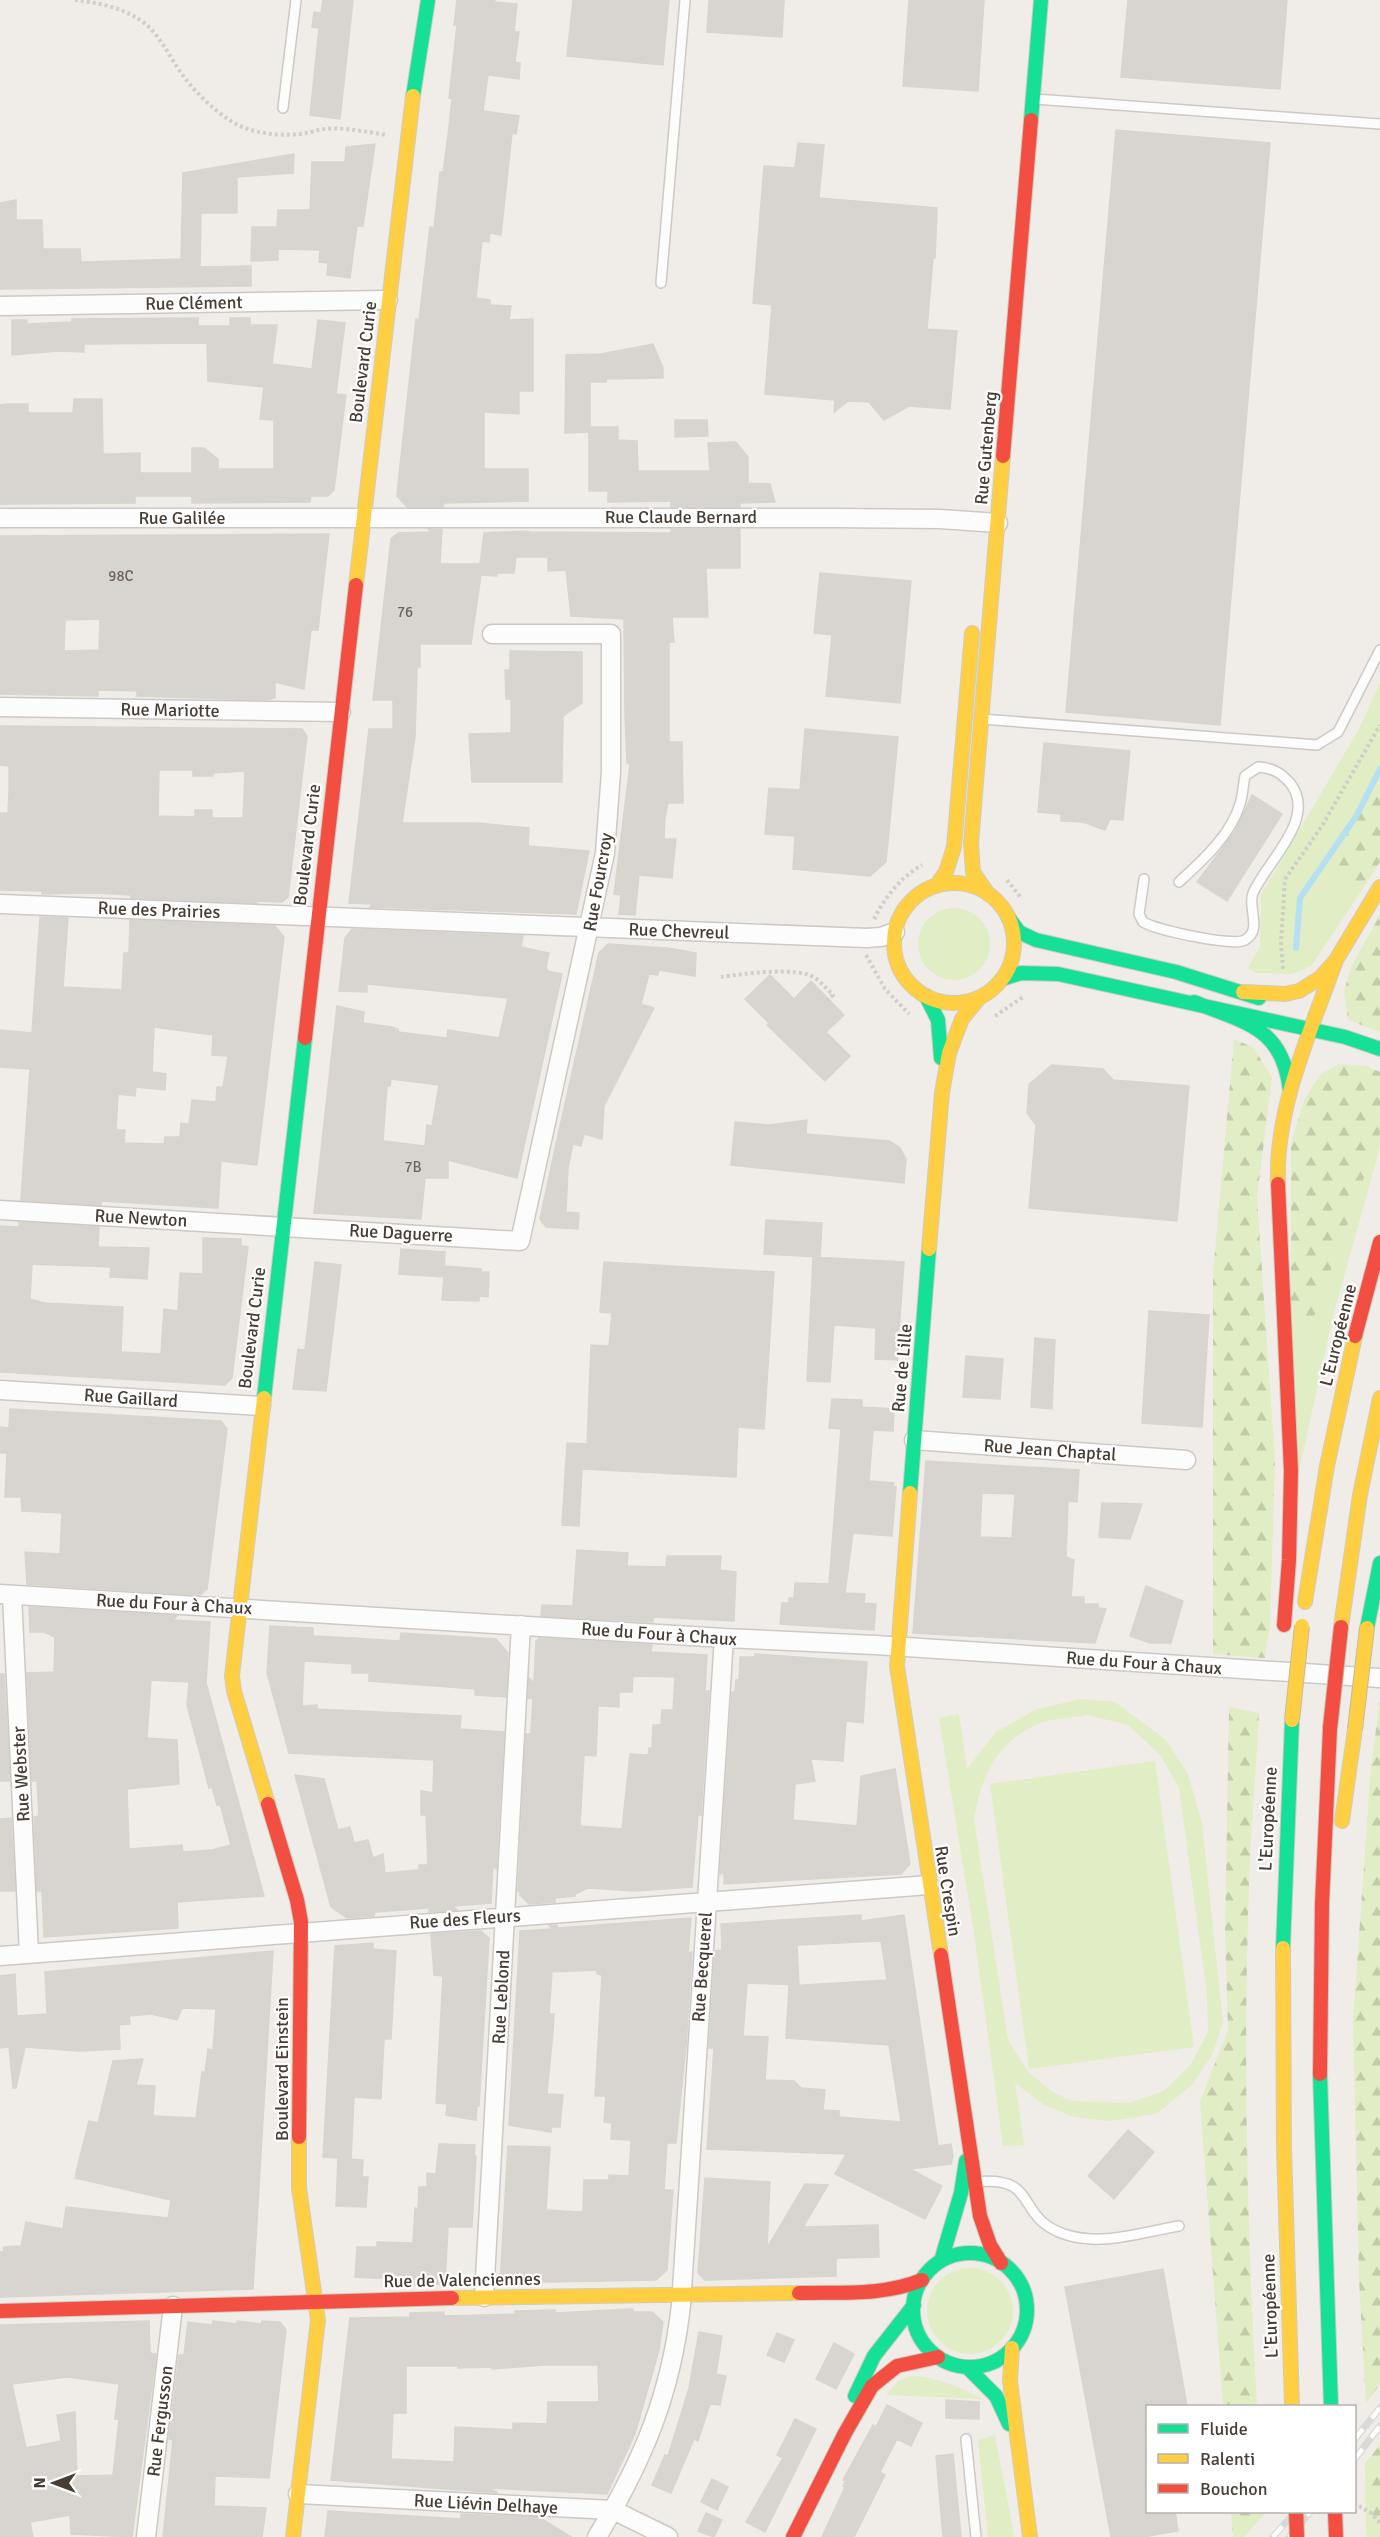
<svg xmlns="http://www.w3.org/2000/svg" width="1380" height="2537" font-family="Signika,sans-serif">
<defs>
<pattern id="forest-firs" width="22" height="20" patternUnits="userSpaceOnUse" patternTransform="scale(1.5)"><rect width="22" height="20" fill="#e1edc5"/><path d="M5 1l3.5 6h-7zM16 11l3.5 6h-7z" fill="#c2ccaa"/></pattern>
</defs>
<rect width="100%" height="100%" fill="#f0ede8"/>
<!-- green -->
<path fill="#e1edc5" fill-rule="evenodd" d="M1380,683V774L1328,856L1356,899L1311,966L1292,974L1256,973L1248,968L1260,946L1261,895L1359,729Z
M918 944a36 36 0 1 1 72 0a36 36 0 1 1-72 0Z
M1380,1133V1148L1333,1316L1299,1471L1291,1321L1312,1323Z
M1081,1699L1115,1702L1166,1740L1188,1774L1202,1823L1223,2023L1212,2055L1192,2085L1156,2114L1110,2121L1074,2117L1044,2105L1015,2083L1024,2145L1003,2146L974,1933L939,1718L959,1714L967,1769L996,1732L1037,1709ZM1088,1715L1128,1725L1161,1756L1179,1788L1207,1995L1208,2032L1191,2064L1164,2091L1129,2103L1071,2101L1053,2092L1028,2072L1008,2040L974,1820C980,1779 996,1742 1038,1724C1052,1718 1072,1718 1088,1715Z
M1155,1761L1194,2047L1029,2069L990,1784Z
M927 2311a43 43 0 1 1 86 0a43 43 0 1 1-86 0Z
M912,2376C937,2377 961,2387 982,2399L886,2395L898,2381Z
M995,2435L1014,2535V2537H988L978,2440Z"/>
<!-- forest -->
<path fill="url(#forest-firs)" d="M1380,774V862L1356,899L1327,856Z
M1380,915V1032L1348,1020L1344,991L1352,965Z
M1234,1039L1254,1048L1272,1078L1257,1197L1275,1461L1270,1624L1265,1658L1213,1654V1273Z
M1339,1064L1366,1066L1380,1072V1133L1312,1323L1291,1321V1142L1305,1098L1321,1074Z
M1380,1701V2384L1366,2403L1359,2279L1353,2021L1371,1766Z
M1229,1707L1259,1713C1256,1771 1251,1828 1249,1885C1243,2059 1247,2233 1257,2406H1223L1200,2101L1228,2030L1225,1932Z
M1380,2445V2537H1366L1365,2463Z
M1231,2512H1263V2516L1244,2537H1233Z"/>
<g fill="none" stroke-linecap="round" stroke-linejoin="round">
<!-- stream -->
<path stroke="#b4e0f2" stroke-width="6" d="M1296,948L1300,898L1357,815L1380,769"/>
</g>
<!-- building -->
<path fill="#d8d4cf" stroke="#d8d4ce" stroke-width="1.5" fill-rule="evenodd" d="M323,0H353L340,119L310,115L319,28L312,27L314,12L321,13Z
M457,0H495L494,2L517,4L514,32H519L515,62L520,63L519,79L488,75L483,111L519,116L516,134L512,133L501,235L490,233L489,242L482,241L476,298L490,300V305L511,306L509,320L533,319V391H519V414L484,412V469H528V501L444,503L443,507H407L397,496L398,484L416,319L419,320L430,227L434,228L440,172H443L448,135L452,99L449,98L457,25H454Z
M573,0H669L663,65L567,56Z
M709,0H784L782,37L707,32Z
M909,0H984L978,91L903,86Z
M1128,0H1287L1280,89L1121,77Z
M1116,130L1270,143L1220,725L1066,712Z
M798,143L824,145L819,198L937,208L935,258H933L927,329L957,331L950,409L909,406L884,420L869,402L848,401L834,412L835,400L765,394L772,305L753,303L764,166L795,168Z
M375,144L363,226H357L350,278L327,275L328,263L319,262L320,250L278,249V260L251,261L252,227H277L278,210H310L312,162H345L346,147Z
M294,154L293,173L237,177V213H201L200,267L251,266V286L0,289V203L16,200V220H42L43,249H80L81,262L181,259L183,173Z
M198,318V326H230V318H250V325H277L272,364L312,369L318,320L345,323L336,394L346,395L334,490L328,496H311L310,502L192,503V496H135V503L0,504V405L5,404H28V413H73L74,399H102L103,454L140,453V473H192V448H204L218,459V469H274V420L260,419L264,387L208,381L207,343L84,344V352L58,351L12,355V320H27V324L72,322V319Z
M653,344L663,368V378L606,379V382H590V427H618V440L637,441L638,471H710L708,443L736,442L748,457V483L770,484L775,502L740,503V507H671V501L608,502V491H589V432L565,433L566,355L601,354Z
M675,420H707L708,436L675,437Z
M428,529H442L440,564H480L484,533L528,531V532L671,533V529H740V568H706L708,617H672L674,642H669V742H682L683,803H668L665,817L664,839H676L672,878L639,875L635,915L619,914L621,895L614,894L630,764L627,763L625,716L624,619L571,616L566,570L548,571V557H516L514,573H497V576L481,575L471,644H420V667H417L415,737L402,823H478L529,828L528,846L589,851L576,914L370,907L373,904L349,903L369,729H393V700H373L391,539L398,533L431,532Z
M329,534L318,630H311L304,689L275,682V698L265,700L137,696V691L98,690V696L0,694V536ZM100,619L99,650L64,651L65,620Z
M820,573L911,581L900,703L826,696L832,635L814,633Z
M510,651L582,652V703L563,716L562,782H472L469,734L511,733V699H506L505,670H510Z
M0,726L302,729L307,736L288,897L282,902L255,901L257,903L131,898V895L94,893L42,894V891L0,890V813H8L9,793V766L0,765ZM159,770H193V776H213V773L245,771L243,818H212V810H195V817L158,816Z
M805,729L898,737L886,862L870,876L793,869L795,836L765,834L769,788L800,790Z
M1044,743L1130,751L1123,820L1110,819L1105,830L1083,822L1061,821V814L1038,812Z
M1252,795L1282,814L1227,901L1197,882L1236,830Z
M40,917L68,918L63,987L122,990L124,953H128L129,951L130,920L275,926L284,937L257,1165L221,1161L218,1208L101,1201V1205L21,1200L30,1069L0,1067V1030L32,1033ZM154,1027L213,1035L212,1055L228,1056L223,1087H217L216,1102L192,1100L189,1124L181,1123L180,1137H165L164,1144L124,1143L125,1130H116L118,1094L135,1096L136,1087L165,1090L166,1074L152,1072Z
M352,929L523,936L521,947L549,953L546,967L548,971L562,974L517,1178L448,1160V1178H425L421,1219L314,1213L337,1006L364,1012L363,1023L392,1027L398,1029V1032L447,1038L448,1030L499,1038L508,998L367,984V992L339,991L345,938ZM391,1079L439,1085L432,1126L427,1125L425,1146L383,1141L387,1086H390Z
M608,944L667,948L696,953L695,976L659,970L658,975L649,974L641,1004L654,1008L604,1106L602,1139L584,1134L581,1146L573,1144L568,1167L566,1212L579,1213L578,1229L546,1227L540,1219L556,1144L599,953Z
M770,975L794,999L811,981L844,1015L826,1032L850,1056L825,1081L767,1025L769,1023L745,999Z
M1052,1065L1103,1069L1113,1080L1189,1086L1177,1221L1029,1208L1036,1125L1027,1113L1029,1084Z
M807,1120L806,1134L890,1141L900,1148L906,1159L904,1183L731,1165L735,1122L769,1125Z
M766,1220L822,1223L820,1257L764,1254Z
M19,1222L99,1227L98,1247L149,1248L147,1279L110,1277L111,1267L32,1264L30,1299L45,1303L123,1307L121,1352L161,1354L164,1309L178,1311L180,1273L203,1274V1238L241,1239V1246L248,1247L232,1378L225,1385L0,1372V1226L19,1227Z
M401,1249L445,1252L444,1277L399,1274Z
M813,1257L904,1262L897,1360L875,1359L876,1328L834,1325L830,1382L807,1381Z
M315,1262L341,1265L326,1391L293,1389L298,1349L305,1350Z
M604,1262L774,1272L764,1429L738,1427L736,1477L582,1469L579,1526L562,1525L567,1443L587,1444L591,1345L609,1346L612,1313L600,1312Z
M445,1266L481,1269V1272H489L488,1297L479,1296V1301L442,1300Z
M1149,1311L1209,1315L1202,1427L1142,1423Z
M1035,1338L1055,1340L1052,1409L1031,1407Z
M966,1356L1003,1359L1000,1399L963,1397Z
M832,1399L862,1400V1407L894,1409L893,1431L873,1430L869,1481L894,1483L893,1486L896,1487L892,1536L853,1533L845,1593L865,1594L864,1603L876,1604L874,1630L780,1624L782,1603H789V1598H794L795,1583L829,1584L841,1429L829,1428Z
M10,1409L221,1421L227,1429L207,1589L200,1595L27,1584L25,1552L60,1554L62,1513L22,1511L21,1497H5L7,1453H0V1427L9,1428Z
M926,1461L1079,1470L1077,1502L1068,1501L1066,1557L1074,1560L1071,1597H1084V1604H1098V1608L1106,1609L1095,1643L913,1633ZM982,1493L1015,1494L1012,1538L980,1537Z
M1102,1503L1142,1504L1130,1539L1099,1537Z
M577,1550L628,1553L627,1566L666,1567L667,1556H721L720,1570L736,1572L734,1621L653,1617V1622L541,1616L542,1605L573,1606Z
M1146,1586L1183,1601L1171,1643H1150L1130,1636Z
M29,1607L177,1616L173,1620L210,1622L206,1683L264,1896L177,1902L178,1928L44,1937L42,1891H37L34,1817L39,1816L37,1781H32L27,1673L54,1672L55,1637L44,1632H30ZM151,1680L189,1682L187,1705L209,1788L212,1787L217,1805L220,1804L231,1845L212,1850L183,1852L182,1845L129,1849L127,1789L179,1784L177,1740L147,1738Z
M270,1626L313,1628V1636L353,1638L400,1641L401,1633L496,1639L508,1653L506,1697L475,1695V1689L369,1681V1673H352V1664L304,1661L302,1706L317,1705V1709L461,1716L460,1729L504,1732L496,1869L493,1865L491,1903L453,1906L457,1910L429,1912V1908L375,1912L374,1916L347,1918L331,1907L295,1775L324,1779L338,1830L350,1827L354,1843L368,1840L373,1858L383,1854L385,1873L419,1870V1865H428L426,1815H421V1791L433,1793L434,1760L289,1753L267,1673Z
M539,1638L652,1645L651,1652L707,1655L705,1691H709L701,1815H698L692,1887L635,1891L588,1888L575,1894V1896L555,1898V1902L529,1904L520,1895V1892L518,1891L526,1734H531V1730L533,1699L528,1698L529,1678L534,1683L536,1641ZM633,1676L675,1677L673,1710H662L661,1725H653L652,1748H649L648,1755L630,1754L622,1829L580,1826L584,1755L596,1756L598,1706L619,1707V1692H632Z
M755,1654L867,1662L863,1723L846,1721L843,1761L811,1759L815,1781L795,1784L793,1820L857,1826L861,1776L895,1769L910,1864L901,1874L724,1884V1873L720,1874L732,1692H735L736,1680H739L740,1657H755Z
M0,1674H4L10,1781H0Z
M11,1818L15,1891H0V1819Z
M861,1915V1921L904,1915L938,2146L951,2144L953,2156L951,2164L910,2169L942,2186L925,2219L835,2174L846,2154L707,2149L714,2048H709L715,1951L722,1950L721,1924ZM881,1941L887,1980L789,1986L786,2038L889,2045L901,2122L839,2117V2111L823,2110L825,2090L801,2088L794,2081L765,2080L768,2037L743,2036L747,1983L799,1985L797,1945Z
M691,1918L688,1953L692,1952L686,2046L676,2143H667L664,2190H673L667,2270L656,2280L500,2283L508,2146L550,2147L546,2210L583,2212L584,2180H609V2175L629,2176L631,2140L611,2139L612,2123L604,2122L606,2096H595L602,1975L597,1974V1970L552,1972L549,2014H554L553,2031L547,2094L563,2095L560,2127H551V2132L509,2125L520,1931L552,1929L549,1925H557V1928Z
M481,1931L489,1938L479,2106H477L476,2120L446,2115L447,2104L436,2103L443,1976L434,1975L431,1934Z
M373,1943V1949L396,1951L391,2039H384L381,2099L354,2097L351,2159L363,2160L362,2177H368L366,2207L336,2206L338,2158L323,2157L335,1946Z
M273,1951L253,2289L0,2297V2252H3L4,2247L21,2246L26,2222L63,2229L66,2207L168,2218L171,2200L75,2178L78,2164L89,2121L98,2123L113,2061L143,2059L136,2085L155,2086L153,2116L196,2118L202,2072H205L208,2049L213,2050L216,2009L182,2008L177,2020L151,2014L129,2016L130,2024L119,2025L120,2049L78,2051L25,2047L16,2088H13L9,2047L0,2048V1976L15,1974L17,2016L47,2014L45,1972Z
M1128,2130L1154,2152L1114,2199L1088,2176Z
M439,2144L475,2145L474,2156H476L472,2227H448L445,2284L392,2285L393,2279L355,2277L357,2247H377V2242L413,2243L415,2208L418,2209L419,2187H427V2173L436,2174Z
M705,2178L770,2182L767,2248L805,2184L828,2185L803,2227L878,2225L879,2257L836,2258V2276L705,2280L698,2273Z
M1163,2269L1187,2406H1148V2511H1175L1178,2531L1143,2537H1111L1065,2287Z
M633,2309V2312H652L663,2322L659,2350L635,2434L607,2494L489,2488L498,2493L331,2480L350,2318L410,2317V2313L444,2312V2316L515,2314V2311L555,2310V2313ZM543,2365H598L599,2402H548L547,2424L513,2423V2430L455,2427L454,2462L391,2459L393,2413H406V2366H458V2368L492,2367V2369Z
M149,2321L150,2353L156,2354L132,2537L71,2534L70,2515L30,2522L33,2537H0V2325ZM68,2377L119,2384L115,2419H119L113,2475L77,2476L75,2412L57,2415L61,2441L26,2448L12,2384Z
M213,2321L237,2324V2321L261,2324L262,2321L280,2322L286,2330L269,2478L215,2476L214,2506L266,2508L262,2537H163L173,2440L169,2439L179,2355H184L188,2322L212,2325Z
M699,2332L722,2336L716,2374L726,2376L720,2405L710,2404L698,2441L694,2439L671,2493L652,2485L665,2455L668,2456L681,2414L689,2388Z
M777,2333L794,2340L784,2362L767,2355Z
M834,2343L854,2354L836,2389L816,2379Z
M946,2400L979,2402V2419L946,2418Z
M887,2405L922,2423L911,2446L897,2439L880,2472L885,2475L854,2537H822L845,2487L843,2486L846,2481L843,2480L873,2425L876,2427Z
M795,2419L816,2429L765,2532L746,2522L783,2458L777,2455Z
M953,2454L961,2537H943L936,2456Z
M712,2479L728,2487L717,2510L701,2502Z
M328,2511L461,2519V2514L539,2517L571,2537H325Z
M706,2513L722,2520L714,2537L698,2531Z"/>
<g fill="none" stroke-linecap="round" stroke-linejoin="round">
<!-- lane casing -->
<g stroke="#cdc9c4" stroke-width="12">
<path id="lane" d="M1035,99L1380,124
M283,108L296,0
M661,283L685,0
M982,719L1317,745L1338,732L1380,650
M1144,879L1139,914L1143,922C1157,930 1233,947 1245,940C1263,930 1247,907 1253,893C1267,861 1318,818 1290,783C1281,773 1273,768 1258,767L1245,776C1243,785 1243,795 1240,804C1231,835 1202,861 1179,882
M976,2182C1040,2175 1014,2217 1064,2234C1101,2247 1142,2232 1179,2226
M966,2439L976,2537"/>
</g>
<!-- street casing -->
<g stroke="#cdc9c4" stroke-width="21">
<path id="street" d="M0,306L388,300
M0,518H836L940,519L998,523
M0,707L341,712
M0,904L867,938L881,937L895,932
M0,1210L520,1241L605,853L611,772V634H492
M0,1390L261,1406
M914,1440L1186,1460
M0,1594L724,1638L875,1645L1380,1678
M12,1595L29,1954
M0,1956L929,1885
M484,2297L521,1625
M298,2494L613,2510L668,2537
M146,2537L173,2306
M597,2537C643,2460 671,2395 681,2305L724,1638"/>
</g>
<!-- fast casing -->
<g stroke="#d2cbbf" stroke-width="16">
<path id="fast" d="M413,96L428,0
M1031,120L1041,0
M1008,917L1019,932L1036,940L1176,972L1259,998
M1002,979L1021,973L1058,974L1345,1037L1380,1049
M926,996L938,1020L941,1058
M1194,1002C1246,1023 1283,1027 1290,1091
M264,1398L305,1038
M910,1493L929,1249
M1367,1628L1380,1563
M1283,1948L1292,1720
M1320,2074L1331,2406
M913 2310a57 57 0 1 1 114 0a57 57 0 1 1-114 0Z
M941,2261L961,2193L966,2161
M967,2367L996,2396L1009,2424
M855,2396L874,2356L914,2305"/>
</g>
<!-- slow casing -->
<g stroke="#d2cbbf" stroke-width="16">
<path id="slow" d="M356,585L413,96
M894 943a60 60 0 1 1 120 0a60 60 0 1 1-120 0Z
M936,886L946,872L954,847L972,633
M988,894L973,872L971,843L1003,456
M1243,992L1285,994L1299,991L1320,978L1336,960L1380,887
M1278,1184C1275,1108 1310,1033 1335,963
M929,1249L942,1093L949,1053L962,1019L980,997
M264,1398L232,1676L234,1691L268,1804
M910,1493L897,1666L941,1955
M1305,1602L1327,1466L1355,1336
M1341,1627L1360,1495L1380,1398
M1342,1821L1355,1729
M1283,1948L1284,2149L1292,2406
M452,2298L799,2293
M1012,2348L1010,2381L1030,2537
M293,2537L318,2320L299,2188V2137"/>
</g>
<!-- jam casing -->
<g stroke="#d2cbbf" stroke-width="16">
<path id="jam" d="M1003,456L1031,120
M305,1038L356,585
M1278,1184L1291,1471L1289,1560L1284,1625
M1355,1336L1380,1242
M268,1804L297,1900L301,1922L299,2137
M941,1955L980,2216L990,2245L1001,2263
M1320,2074L1322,1904L1330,1728
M799,2293C841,2292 883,2296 922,2280
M0,2311L452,2298
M1335,2512L1336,2537
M793,2537L845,2433L872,2386L897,2366L938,2357"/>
</g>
<!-- path -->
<path stroke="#d1cdc9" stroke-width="4" stroke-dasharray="3 3" stroke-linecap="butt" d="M75,0C96,2 123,8 140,20C158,32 167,52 179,70C191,88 212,109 231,121C252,134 277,136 301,134C309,133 316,130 324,129C345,127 366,132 387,135
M1007,880L1021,898
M874,919C885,897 901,877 922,865
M866,955L885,989L909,1014
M1283,969L1281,943L1285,879L1322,826L1380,725
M721,977C742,974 798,966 815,978C822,983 827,989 833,995L827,1000
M995,1016L1023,997
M1359,2506L1371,2513L1380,2523"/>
<!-- lane -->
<use href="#lane" stroke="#fdfcfc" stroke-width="9"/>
<!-- street -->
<use href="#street" stroke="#fdfcfc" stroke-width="18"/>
<!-- fast -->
<use href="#fast" stroke="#16e098" stroke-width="14"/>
<!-- slow -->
<use href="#slow" stroke="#ffcf43" stroke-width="14"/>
<!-- jam -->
<use href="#jam" stroke="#f24e42" stroke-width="14"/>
<!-- rail casing -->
<g stroke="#d9d9d8" stroke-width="7">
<path id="rail" d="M1354,2440L1380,2408
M1354,2460L1380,2426
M1273,2537L1295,2512
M1289,2537L1310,2512"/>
</g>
<!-- rail -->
<use href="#rail" stroke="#fff" stroke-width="4.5" stroke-dasharray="14" stroke-linecap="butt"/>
<!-- slow-bridge casing -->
<g stroke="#cbb7a0" stroke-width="16" stroke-linecap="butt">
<path id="slow-bridge" d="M1292,1720L1302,1626
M1355,1729L1367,1628"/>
</g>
<!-- jam-bridge casing -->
<g stroke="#cbb7a0" stroke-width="16" stroke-linecap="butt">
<path id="jam-bridge" d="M1330,1728L1341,1627
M1296,2512L1297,2537"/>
</g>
<!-- slow-bridge -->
<use href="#slow-bridge" stroke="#ffcf43" stroke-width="14"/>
<!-- jam-bridge -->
<use href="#jam-bridge" stroke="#f24e42" stroke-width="14"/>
</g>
<g text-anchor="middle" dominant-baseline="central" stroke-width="4.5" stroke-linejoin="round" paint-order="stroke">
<!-- number labels -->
<g font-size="15" fill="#6d645c">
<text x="121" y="576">98C</text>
<text x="405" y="612">76</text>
<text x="413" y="1167">7B</text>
</g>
<!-- street labels -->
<g font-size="18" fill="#473d34" stroke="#fff">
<text transform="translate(194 303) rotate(-1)">Rue Clément</text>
<text transform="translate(363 362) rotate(-83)">Boulevard Curie</text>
<text transform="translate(986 448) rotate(-85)">Rue Gutenberg</text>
<text x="681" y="517">Rue Claude Bernard</text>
<text x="182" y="518">Rue Galilée</text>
<text transform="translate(170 710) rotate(1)">Rue Mariotte</text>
<text transform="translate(307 845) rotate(-83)">Boulevard Curie</text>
<text transform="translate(598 882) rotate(-80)">Rue Fourcroy</text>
<text transform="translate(159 910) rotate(2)">Rue des Prairies</text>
<text transform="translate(679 931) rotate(2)">Rue Chevreul</text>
<text transform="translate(141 1218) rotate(3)">Rue Newton</text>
<text transform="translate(401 1233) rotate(3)">Rue Daguerre</text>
<text transform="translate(252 1328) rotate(-83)">Boulevard Curie</text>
<text transform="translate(1338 1335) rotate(-76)">L'Européenne</text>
<text transform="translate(902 1368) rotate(-85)">Rue de Lille</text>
<text transform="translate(131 1398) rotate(4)">Rue Gaillard</text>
<text transform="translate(1050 1450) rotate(4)">Rue Jean Chaptal</text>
<text transform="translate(174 1604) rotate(3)">Rue du Four à Chaux</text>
<text transform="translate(659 1634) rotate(4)">Rue du Four à Chaux</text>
<text transform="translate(1144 1663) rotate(4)">Rue du Four à Chaux</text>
<text transform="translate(21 1774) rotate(-93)">Rue Webster</text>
<text transform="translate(1268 1819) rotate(-87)">L'Européenne</text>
<text transform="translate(948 1891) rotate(81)">Rue Crespin</text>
<text transform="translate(465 1919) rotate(-4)">Rue des Fleurs</text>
<text transform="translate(702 1967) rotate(-86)">Rue Becquerel</text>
<text transform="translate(501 1997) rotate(-87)">Rue Leblond</text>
<text transform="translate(282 2069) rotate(-90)">Boulevard Einstein</text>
<text transform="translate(462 2280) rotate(-1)">Rue de Valenciennes</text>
<text transform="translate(1270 2306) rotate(-92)">L'Européenne</text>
<text transform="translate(160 2421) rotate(-83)">Rue Fergusson</text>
<text transform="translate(486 2504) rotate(3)">Rue Liévin Delhaye</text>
</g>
</g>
<!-- legend -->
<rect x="1146" y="2405" width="210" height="108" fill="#ffffff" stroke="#b5b1ae" stroke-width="1.5"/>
<rect x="1158" y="2424" width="30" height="9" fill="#16e098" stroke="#b5b1ae" stroke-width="1.5"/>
<text x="1200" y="2435" font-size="18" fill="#473d34">Fluide</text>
<rect x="1158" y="2454" width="30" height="9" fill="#ffcf43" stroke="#b5b1ae" stroke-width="1.5"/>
<text x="1200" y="2465" font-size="18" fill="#473d34">Ralenti</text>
<rect x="1158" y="2484" width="30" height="9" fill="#f24e42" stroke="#b5b1ae" stroke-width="1.5"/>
<text x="1200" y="2495" font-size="18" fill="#473d34">Bouchon</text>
<!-- north arrow -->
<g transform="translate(54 2483) rotate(270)" stroke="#ffffff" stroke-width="4.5" paint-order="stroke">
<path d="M0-4.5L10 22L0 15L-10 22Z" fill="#473d34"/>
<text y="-9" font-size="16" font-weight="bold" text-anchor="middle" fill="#473d34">N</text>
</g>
</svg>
